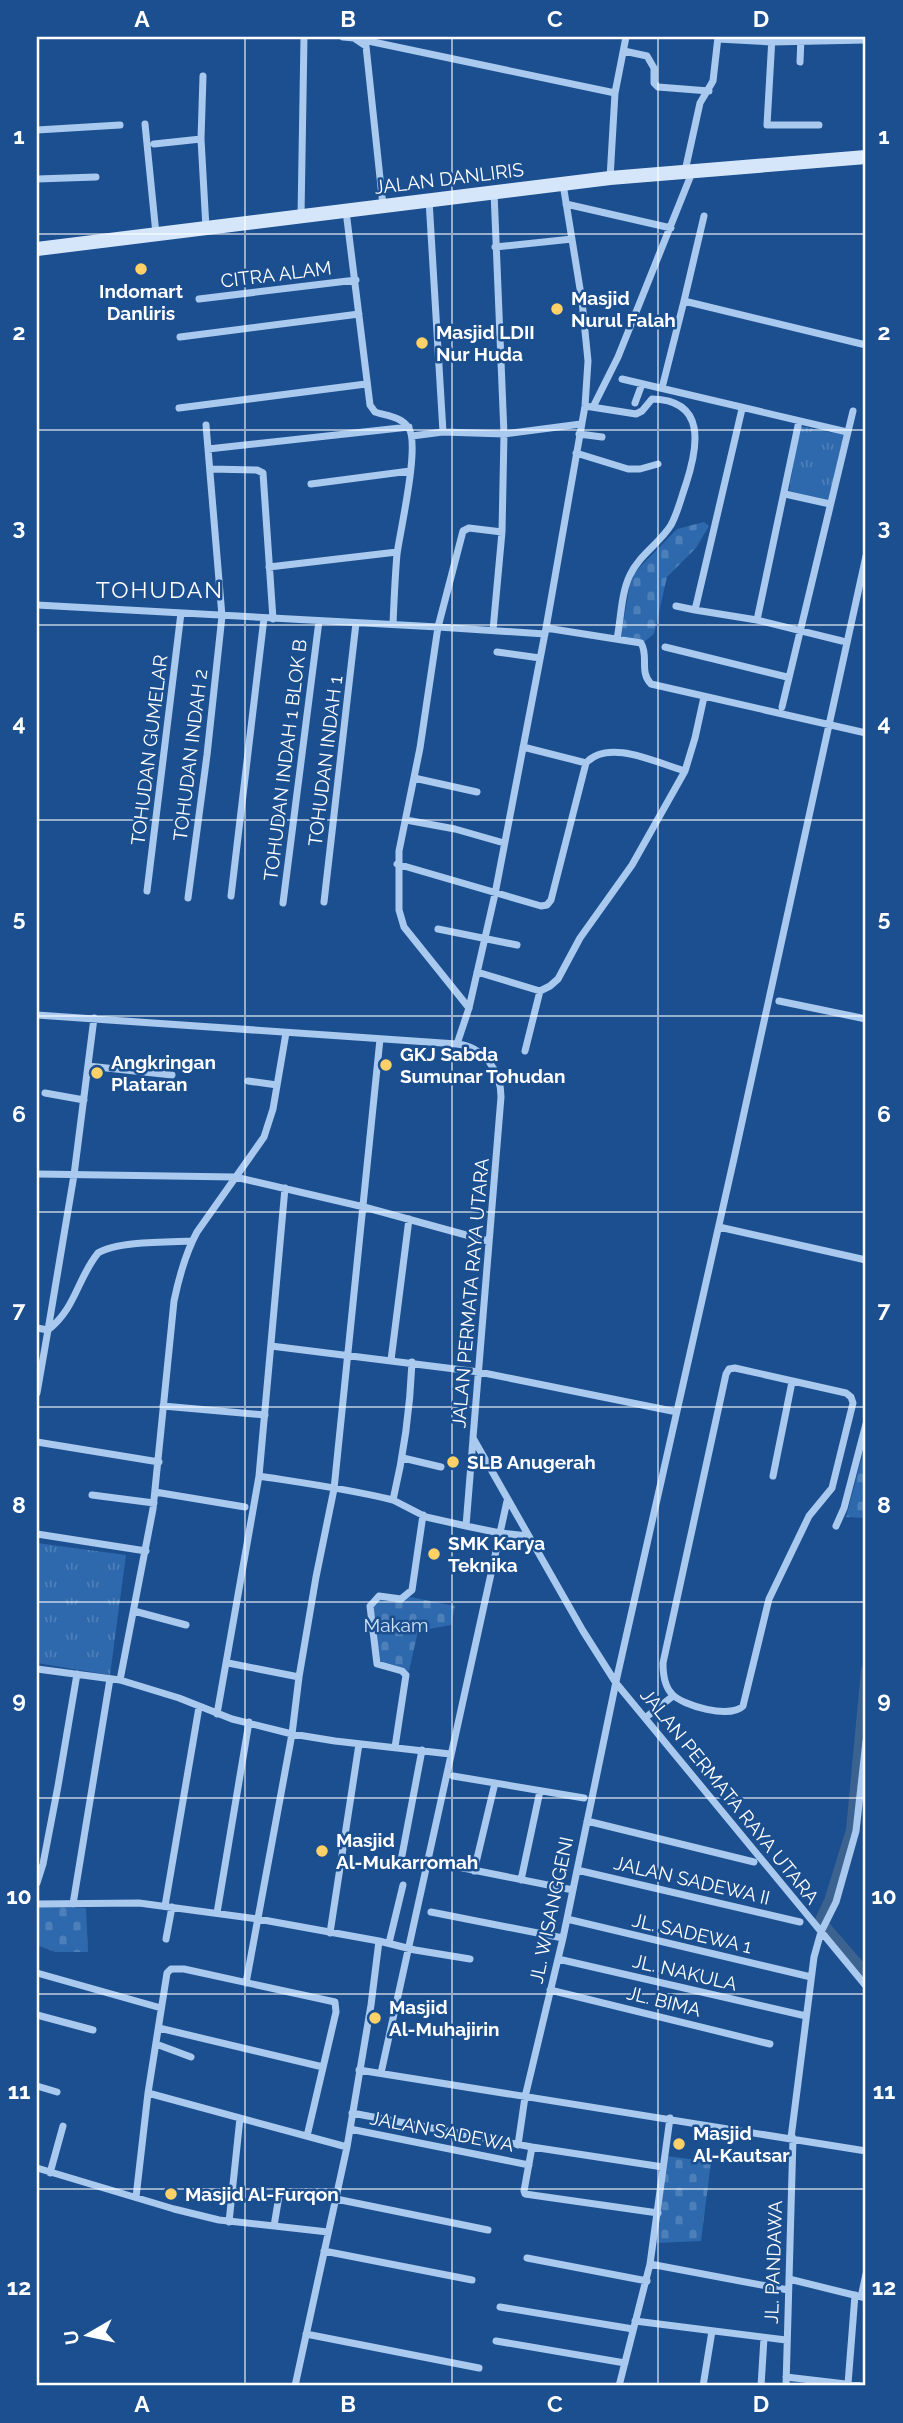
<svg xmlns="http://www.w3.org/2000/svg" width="903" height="2423" font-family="Raleway,sans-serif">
<defs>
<pattern id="grass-tufts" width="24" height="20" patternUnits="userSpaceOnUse" patternTransform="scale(1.75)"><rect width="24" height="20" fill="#2e69ad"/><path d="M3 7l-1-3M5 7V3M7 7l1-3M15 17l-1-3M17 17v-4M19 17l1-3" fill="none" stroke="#4d80b9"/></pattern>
<pattern id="cemetery-stones" width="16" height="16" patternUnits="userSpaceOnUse" patternTransform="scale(1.75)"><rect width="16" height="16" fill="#2e69ad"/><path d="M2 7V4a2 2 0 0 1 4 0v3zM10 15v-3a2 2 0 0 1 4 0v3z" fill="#4d80b9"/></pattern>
</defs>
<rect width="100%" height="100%" fill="#1b4f8f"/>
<!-- grass -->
<path fill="url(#grass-tufts)" d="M800,426L844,435L828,500L789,491Z
M37,1543L126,1555L110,1675L37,1663Z"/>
<!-- cemetery -->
<path fill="url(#cemetery-stones)" d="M704,522L709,526L696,548L667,577L654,634L644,642L624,639L621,635L630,584L636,571L677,529Z
M866,1442V1518L846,1517Z
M410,1597L455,1606L451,1625L418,1631L409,1671L381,1665L371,1607L378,1598L402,1601Z
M37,1906L86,1908L88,1952H55L37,1945Z
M667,2156L711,2162L701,2241L657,2243Z"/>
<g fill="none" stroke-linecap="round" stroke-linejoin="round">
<!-- canal -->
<path stroke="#3c6290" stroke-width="10" d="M866,1670L851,1830L829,1901L820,1920L866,1973"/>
<!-- street -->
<path stroke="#a9c9ee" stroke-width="7" d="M343,37L354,38L366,46L383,206
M772,37L767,125H819
M354,38L615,93
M718,39L772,42L866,40
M624,51L647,56L654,68V83L658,87L709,91
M800,62L801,37
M203,76L201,139L206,228
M145,124L156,234
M37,130L120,125
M154,144L201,139
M685,171L700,103L713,81L718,37
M610,178L615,93L626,37
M37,179L96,177
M429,200L443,432
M566,204L671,228
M346,211L370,405L375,412C386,416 400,416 408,427C421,442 400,531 397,554C395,577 394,601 393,624
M301,216L304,37
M495,247L572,239
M199,299L356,280
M684,301L704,216
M180,337L359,314
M622,379L847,432
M662,388L684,301L866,345
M635,403L642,384
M585,406L636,414L642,411L652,399C707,400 698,447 686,484C681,498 678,512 671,525C660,543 639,555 630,575C621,593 621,619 617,639
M593,407L618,357L693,170
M179,408L366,384
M742,409L695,610L757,620L842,641
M579,434L602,437
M412,436L443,432L504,434L581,424
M208,449L409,427
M576,453L628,469H640L658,464
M210,469L257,470L263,473L273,619
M311,484L410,471
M785,494L830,504
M502,532L469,528L463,531L438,627L545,634
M269,567L397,552
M37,605L438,627L420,748L399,851V910L404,927L469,1008
M676,606L695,610
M757,620L799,421
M546,628L641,643C649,656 639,672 651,684L866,733
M493,630L502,532L504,434L494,192
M665,647L787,677
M497,652L540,658
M782,707L853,411
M523,747L586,763
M414,778L477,792
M406,820L455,829L504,843
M397,864L541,906L547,905L551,900L586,763C608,738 657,763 685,771
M147,891L181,613
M231,896L264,618
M188,898L207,755L222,616L206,425
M324,902L356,623
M283,903L319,621
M438,929L517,945
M477,972L540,991L550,986L558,979L580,938L632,865L685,771L695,738L704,697
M779,1001L866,1019
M37,1015L457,1044C484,1047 501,1071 501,1097L473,1438L583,1631L616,1683L866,1986
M457,1044L469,1008L495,894L546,628L585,406L588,361L582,301L563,184
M525,1051L540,991
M88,1066L172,1075
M248,1081L277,1085
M45,1093L84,1100
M37,1174L235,1177L364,1207L488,1241
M719,1227L866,1260
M37,1328L48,1330L74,1175L94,1018
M271,1346L479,1372L672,1411
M391,1360L409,1219
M412,1362C410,1410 404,1454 393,1500L426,1517L466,1526
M735,1368L846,1393L851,1397L853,1403L832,1488L809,1516L769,1599L743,1706C730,1719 683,1706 672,1694C664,1686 663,1674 663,1663L726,1374L729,1369Z
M37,1393L48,1330C76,1308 77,1279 98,1253C116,1241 169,1242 192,1241
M163,1406L265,1415
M37,1442L159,1462
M403,1458L441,1467
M259,1476C304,1483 349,1489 393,1500
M773,1476L792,1382
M155,1492L245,1507
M92,1495L154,1503
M507,1501L500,1533L528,1536
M836,1526L844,1508L866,1424
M37,1534L146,1551
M134,1611L186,1625
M228,1663L299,1677
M37,1669L120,1680L179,1698L232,1719L292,1734L335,1741L450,1754
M120,1680L153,1509L174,1301C179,1277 185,1254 197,1232L264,1137L273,1109L286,1033
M217,1714L259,1476L285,1188
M645,1718L673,1696
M395,1747L406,1675L402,1671L377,1664L370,1606L379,1596L401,1599L412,1590L423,1515
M453,1776L584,1798
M587,1821L754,1862
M433,1862L573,1890
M400,1866L422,1750
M577,1870L800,1922
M474,1871L495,1783
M521,1880L540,1791
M37,1883L43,1864L58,1786L77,1674
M37,1904L139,1903L258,1919L379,1941L371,2005L347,2147L295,2386
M73,1904L110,1679
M165,1906L199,1707
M431,1912L563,1938
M217,1913L249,1722
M567,1919L811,1977
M330,1933L359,1744
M166,1939L172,1907
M379,1941L415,1950L470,1959
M389,1943L403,1885
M558,1959L806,2016
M37,1973L161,2008
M246,1983L292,1734L299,1677L316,1577L334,1489L380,1039
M550,1990L770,2044
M37,2015L93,2030
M159,2028L323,2067
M156,2044L191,2057
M359,2070L866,2151
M381,2073L500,1533L466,1526L473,1439
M37,2086L57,2092
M148,2093L347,2147
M352,2113L532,2147L663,2167
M350,2129L529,2165
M791,2138L814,1957L821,1932L836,1902L856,1831L866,1741
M518,2145L525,2097L563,1938L617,1677L735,1154L866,556
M532,2147L524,2191L525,2194L658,2213
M37,2168L174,2209L219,2220L328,2232
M50,2173L63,2126
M136,2197L148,2093L167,1973L171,1969H184L335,2002L336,2012L307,2136
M336,2199L488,2230
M229,2222L240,2118
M274,2226L280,2190
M324,2251L472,2280
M527,2258L647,2281
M650,2264L788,2290
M789,2279L866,2298
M861,2297L866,2274
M500,2307L633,2329
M635,2321L786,2340
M306,2334L479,2368
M496,2341L625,2363
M786,2377L863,2386
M848,2384L855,2295
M619,2386L650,2264L670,2118
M703,2386L712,2331
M761,2386L764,2338
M786,2386L793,2138"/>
<!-- secondary -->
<path stroke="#d6e6fa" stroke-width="14" d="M37,249L610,178L866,157"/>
</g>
<!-- grid -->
<path fill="none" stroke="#fff" stroke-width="2" stroke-opacity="0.55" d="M245,37V2386M452,37V2386M658,37V2386M37,234H866M37,430H866M37,625H866M37,820H866M37,1016H866M37,1212H866M37,1407H866M37,1602H866M37,1798H866M37,1994H866M37,2189H866"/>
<!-- markers -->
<g fill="#ffd166" stroke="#1b4f8f" stroke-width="2.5">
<circle cx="141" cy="269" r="7"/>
<circle cx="557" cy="309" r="7"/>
<circle cx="422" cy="343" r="7"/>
<circle cx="386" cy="1065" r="7"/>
<circle cx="97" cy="1073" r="7"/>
<circle cx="453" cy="1462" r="7"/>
<circle cx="434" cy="1554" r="7"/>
<circle cx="322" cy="1851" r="7"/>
<circle cx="375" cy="2018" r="7"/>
<circle cx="679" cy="2144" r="7"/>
<circle cx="171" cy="2194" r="7"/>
</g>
<g text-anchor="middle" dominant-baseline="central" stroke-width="5" stroke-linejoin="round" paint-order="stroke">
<!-- street labels -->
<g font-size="19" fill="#fff" stroke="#1b4f8f">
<text transform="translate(449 178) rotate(-7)">JALAN DANLIRIS</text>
<text transform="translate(276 274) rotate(-7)">CITRA ALAM</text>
<text transform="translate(149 750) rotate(-83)">TOHUDAN GUMELAR</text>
<text transform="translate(190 755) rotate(-83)">TOHUDAN INDAH 2</text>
<text transform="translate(285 760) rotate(-83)">TOHUDAN INDAH 1 BLOK B</text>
<text transform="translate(325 761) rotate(-83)">TOHUDAN INDAH 1</text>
<text transform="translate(470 1293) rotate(-85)">JALAN PERMATA RAYA UTARA</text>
<text transform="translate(730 1796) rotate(51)">JALAN PERMATA RAYA UTARA</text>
<text transform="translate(692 1880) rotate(13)">JALAN SADEWA II</text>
<text transform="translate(551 1910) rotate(-78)">JL. WISANGGENI</text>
<text transform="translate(692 1933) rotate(13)">JL. SADEWA 1</text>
<text transform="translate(685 1972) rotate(13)">JL. NAKULA</text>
<text transform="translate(664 2001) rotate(14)">JL. BIMA</text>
<text transform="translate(442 2131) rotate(11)">JALAN SADEWA</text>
<text transform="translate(773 2262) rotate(-88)">JL. PANDAWA</text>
</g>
<!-- poi labels -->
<g font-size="19" font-weight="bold" fill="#fff" stroke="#1b4f8f" text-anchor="start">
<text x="141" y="291" text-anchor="middle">Indomart<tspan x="141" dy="22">Danliris</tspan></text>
<text x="571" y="298">Masjid<tspan x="571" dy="22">Nurul Falah</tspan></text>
<text x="436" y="332">Masjid LDII<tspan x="436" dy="22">Nur Huda</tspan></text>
<text x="400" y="1054">GKJ Sabda<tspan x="400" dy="22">Sumunar Tohudan</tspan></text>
<text x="111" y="1062">Angkringan<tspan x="111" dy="22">Plataran</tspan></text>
<text x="467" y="1462">SLB Anugerah</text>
<text x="448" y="1543">SMK Karya<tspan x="448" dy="22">Teknika</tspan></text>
<text x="336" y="1840">Masjid<tspan x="336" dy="22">Al-Mukarromah</tspan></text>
<text x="389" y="2007">Masjid<tspan x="389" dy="22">Al-Muhajirin</tspan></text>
<text x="693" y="2133">Masjid<tspan x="693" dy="22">Al-Kautsar</tspan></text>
<text x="185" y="2194">Masjid Al-Furqon</text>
</g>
<!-- park labels -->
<g font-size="19" fill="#cfe3fa" stroke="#1b4f8f">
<text x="396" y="1625">Makam</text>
</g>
<!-- quarter labels -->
<g font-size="23" letter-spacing="2" fill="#fff" stroke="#1b4f8f">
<text x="160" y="589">TOHUDAN</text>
</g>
</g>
<!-- border -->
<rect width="903" height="2423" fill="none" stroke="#1b4f8f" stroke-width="77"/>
<!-- north arrow -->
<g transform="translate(88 2335) rotate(261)" stroke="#1b4f8f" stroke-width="5" paint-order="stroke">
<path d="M0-5L12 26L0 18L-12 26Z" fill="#ffffff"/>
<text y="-10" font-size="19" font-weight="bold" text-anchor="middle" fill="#ffffff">U</text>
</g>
<rect x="38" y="38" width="826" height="2346" fill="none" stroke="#fff" stroke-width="2.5"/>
<g font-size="23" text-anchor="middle" font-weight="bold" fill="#fff">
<text x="142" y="27">A</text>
<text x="348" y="27">B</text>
<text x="555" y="27">C</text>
<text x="761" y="27">D</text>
<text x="19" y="144">1</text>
<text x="884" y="144">1</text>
<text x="19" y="340">2</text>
<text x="884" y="340">2</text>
<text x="19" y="535">3</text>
<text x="884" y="535">3</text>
<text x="19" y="731">4</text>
<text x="884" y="731">4</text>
<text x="19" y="926">5</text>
<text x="884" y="926">5</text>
<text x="19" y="1122">6</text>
<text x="884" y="1122">6</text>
<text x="19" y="1317">7</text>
<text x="884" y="1317">7</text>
<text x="19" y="1513">8</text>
<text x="884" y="1513">8</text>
<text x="19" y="1708">9</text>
<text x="884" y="1708">9</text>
<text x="19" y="1904">10</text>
<text x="884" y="1904">10</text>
<text x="19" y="2099">11</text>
<text x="884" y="2099">11</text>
<text x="19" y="2295">12</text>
<text x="884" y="2295">12</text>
<text x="142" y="2412">A</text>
<text x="348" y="2412">B</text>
<text x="555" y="2412">C</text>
<text x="761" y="2412">D</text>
</g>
</svg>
